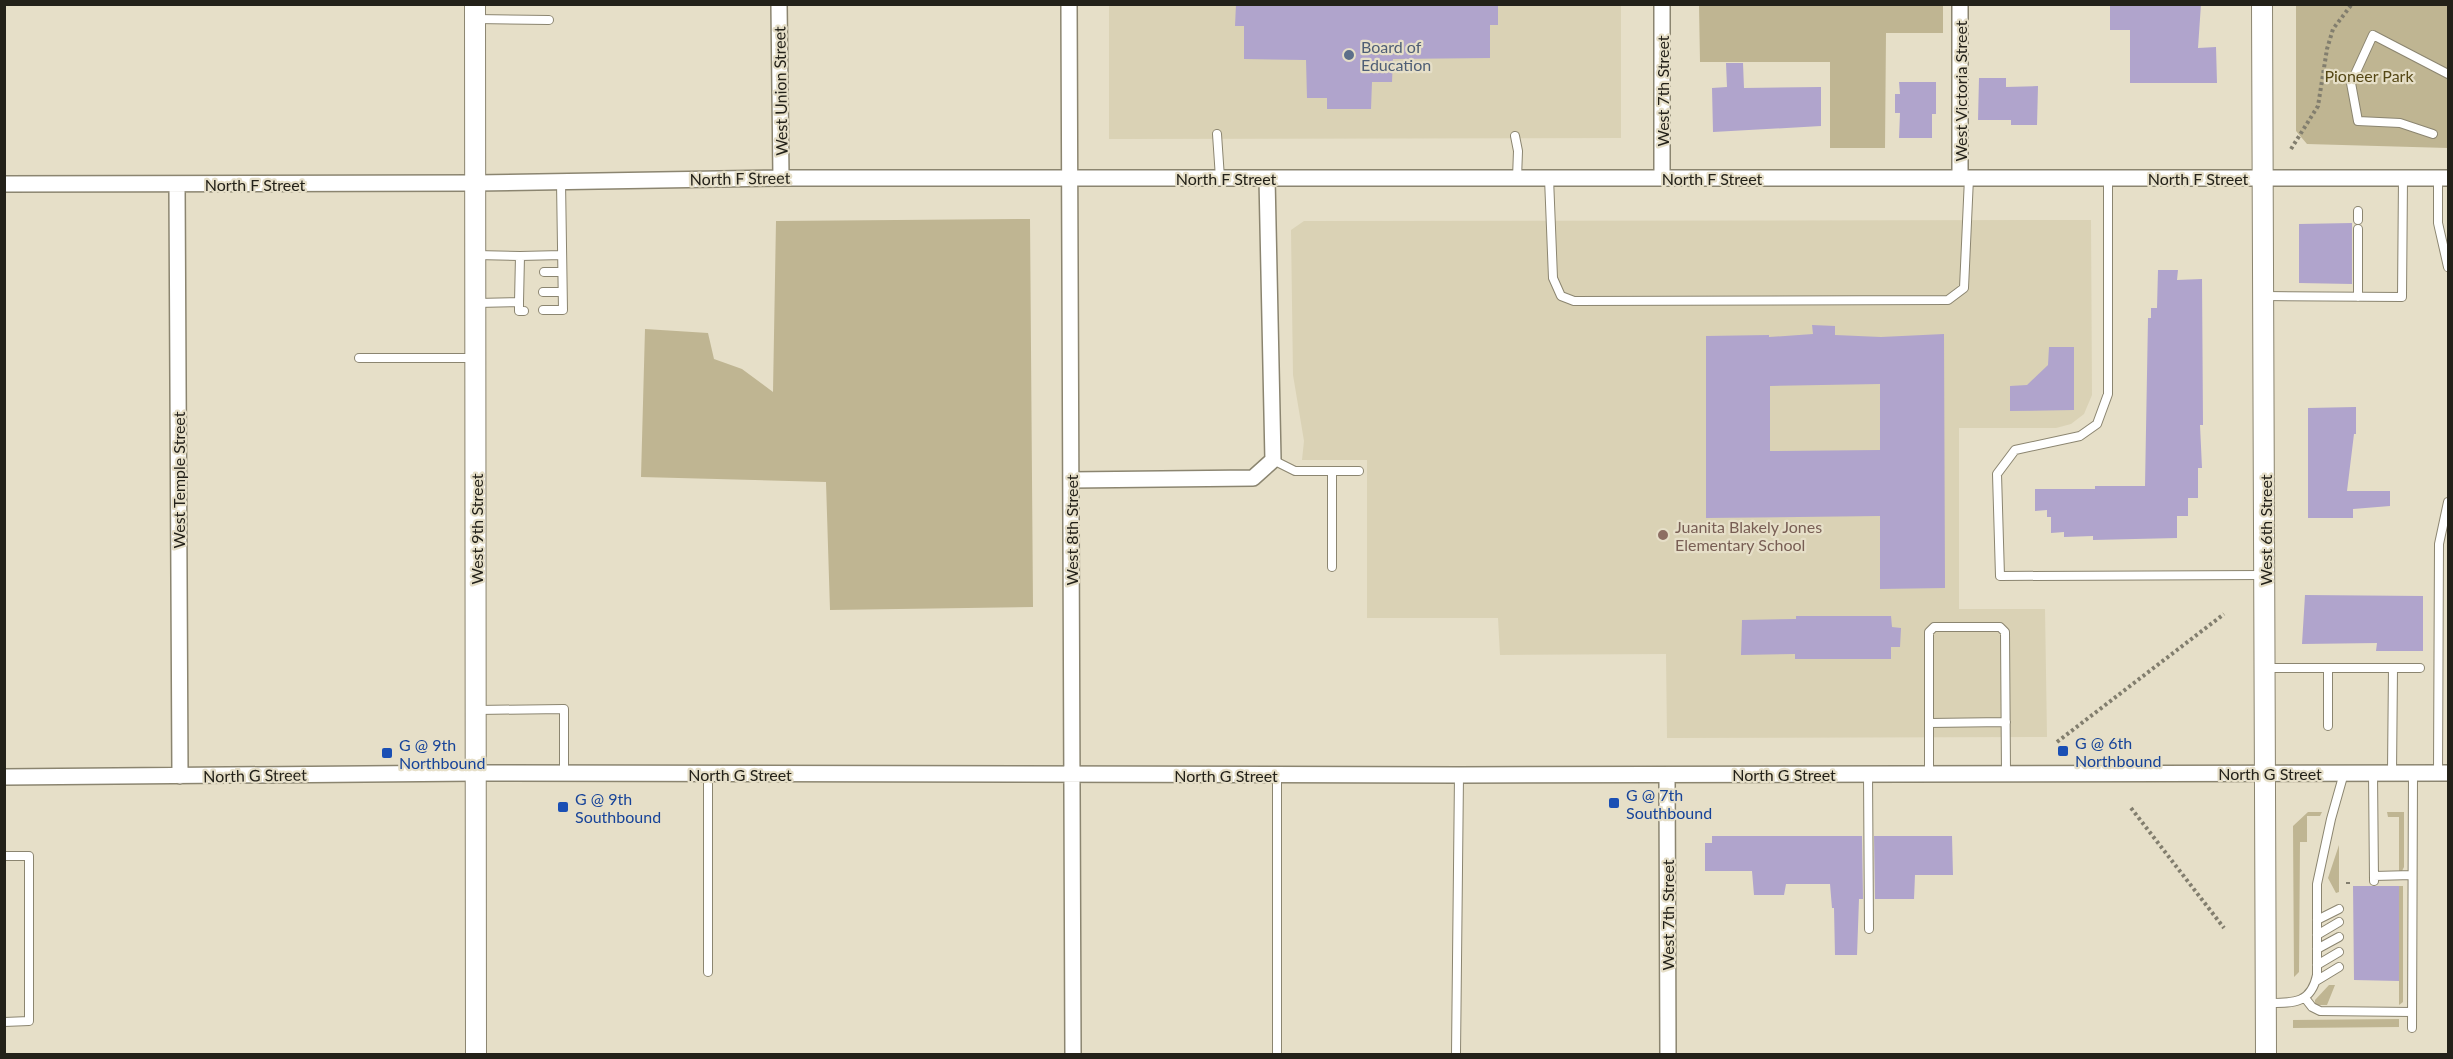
<svg xmlns="http://www.w3.org/2000/svg" width="2453" height="1059" font-family="Lato,sans-serif">
<rect width="100%" height="100%" fill="#e6dfc8"/>
<!-- built -->
<path fill="#dad2b5" d="M1109,5H1621V138L1109,139Z
M2091,220L2092,395L2084,414L2071,424L2056,428H1959V609H2045L2047,737L1667,738L1666,654L1500,655L1498,618H1367V460H1302L1304,441L1293,375L1291,230L1304,221Z"/>
<!-- green -->
<path fill="#bfb592" d="M1699,5H1943V33H1886L1885,148H1830V62H1700Z
M2296,5H2448V148L2307,144L2296,131Z
M1030,219L1033,607L830,610L826,482L641,477L645,329L708,333L714,359L742,369L773,392L776,221Z
M2308,812H2322L2320,816H2307V842H2300L2299,972L2294,977L2293,826Z
M2387,812H2404V867L2402,871H2399V817H2388Z
M2339,845V892L2336,893L2328,878Z
M2399,886H2403V1002L2399,1005Z
M2329,985H2335L2327,1005H2315V1000Z
M2399,1019V1027L2293,1028V1020Z"/>
<!-- building -->
<path fill="#b0a4cc" fill-rule="evenodd" d="M1236,4H1498V25H1490V58L1393,59L1392,82H1372L1371,109H1327V98H1307L1306,60L1244,59V26H1235Z
M2110,4H2201L2198,48L2216,47L2217,83H2130V30H2110Z
M1726,63H1743L1744,88L1821,87V126L1713,132L1712,88L1727,87Z
M1979,78H2006V87L2038,86L2037,125H2011V120H1978Z
M1899,82H1936V114H1932V138H1899L1900,113H1895V94H1900Z
M2352,223V284L2299,283V224Z
M2158,270H2178L2177,280L2202,279L2203,425H2200L2202,468H2198V498H2188V516H2177V538L2093,540V536L2064,537V532L2051,533V517H2047V510L2035,511V489H2095V486H2145L2148,318H2151V308H2157Z
M1812,325L1835,326V335L1881,337L1944,334L1945,588L1880,589V516L1706,518V336L1769,335V337L1813,334ZM1880,384V450L1770,451V386Z
M2049,347H2074V410L2010,411V386L2027,385L2048,365Z
M2356,407V434H2354L2347,491H2390V506L2353,509V518H2308V408Z
M2305,595L2423,596V651H2376L2377,643L2302,644Z
M1796,616H1891L1892,627L1901,628L1900,647H1891V659H1795V654L1741,655L1742,620L1796,619Z
M1712,836H1862L1863,899H1859L1857,955H1835L1834,908H1832L1830,884H1786L1784,895H1754L1752,871H1705V843H1712Z
M1874,836H1952L1953,875H1915L1914,899H1875Z
M2353,886H2399V981L2354,980Z"/>
<g fill="none" stroke-linecap="round" stroke-linejoin="round">
<!-- service casing -->
<g stroke="#8b8570" stroke-width="10">
<path id="service" d="M476,19L549,20
M1217,134L1220,178
M2433,134L2400,123L2358,121L2351,83L2373,35L2448,74
M1515,136L1518,151L1517,178
M1549,178L1553,278L1561,296L1574,301L1948,300L1964,288L1969,178
M2108,178V394L2097,424L2080,436L2015,450L1997,474L2000,576L2264,575
M2438,178V223L2448,267
M2358,211V220
M476,255L520,256L519,302L477,303
M520,256L562,255
M544,272H562
M543,292H562
M2265,296L2402,297L2403,178
M2358,297V229
M519,302V311H524
M543,310H563L561,182
M359,358H474
M1273,460L1295,471H1359
M1332,472V567
M2266,668H2393L2392,772
M2393,668H2420
M477,710L564,709V774
M1929,723L2006,722
M2328,726V668
M1868,773L1869,929
M1929,773V632L1934,627H2000L2005,632L2006,773
M2373,773L2374,881
M2438,773L2439,544L2448,502
M708,774V972
M1277,775V1054
M4,856H29V1021L4,1022
M2374,876L2412,875
M2317,920L2339,909
M2317,935L2339,922
M2317,949L2339,937
M2317,965L2339,952
M2316,981L2339,967
M2305,998L2312,1007L2320,1011L2412,1012
M2268,1003C2293,1003 2311,1004 2317,975V884L2331,819L2344,773
M2412,1028L2413,773
M1456,1054L1459,775"/>
</g>
<!-- minor casing -->
<g stroke="#8b8570" stroke-width="18">
<path id="minor" d="M779,4L781,178
M1069,4L1073,1054
M1960,4V178
M1662,178V4
M4,184L475,183L781,178H2448
M177,184L180,776
M1071,480L1253,478L1273,460L1267,178
M1667,775L1668,1054
M4,777L477,773L1459,775L2448,773"/>
</g>
<!-- tertiary casing -->
<g stroke="#8b8570" stroke-width="22">
<path id="tertiary" d="M475,4L476,1054
M2262,4L2266,1054"/>
</g>
<!-- path -->
<path stroke="#827e6e" stroke-width="4" stroke-dasharray="3 3" stroke-linecap="butt" d="M2291,149L2318,106L2327,49L2333,29L2352,4
M2057,742L2224,614
M2131,808L2224,928
M2348,882V884"/>
<!-- service -->
<use href="#service" stroke="#fff" stroke-width="8"/>
<!-- minor -->
<use href="#minor" stroke="#fff" stroke-width="15"/>
<!-- tertiary -->
<use href="#tertiary" stroke="#fff" stroke-width="20"/>
</g>
<!-- markers -->
<circle fill="#5c6f8a" stroke="#e6dfc8" stroke-width="2" cx="1349" cy="55" r="6"/>
<circle fill="#8d6e63" stroke="#e6dfc8" stroke-width="2" cx="1663" cy="535" r="6"/>
<g fill="#1a4fb4" stroke="#e6dfc8" stroke-width="2">
<rect x="2057" y="745" width="12" height="12" rx="3"/>
<rect x="381" y="747" width="12" height="12" rx="3"/>
<rect x="1608" y="797" width="12" height="12" rx="3"/>
<rect x="557" y="801" width="12" height="12" rx="3"/>
</g>
<g text-anchor="middle" dominant-baseline="central" stroke-width="4.5" stroke-linejoin="round" paint-order="stroke">
<!-- service labels -->
<g font-size="16" fill="#4e5e75" stroke="#e6dfc8" text-anchor="start">
<text x="1361" y="46">Board of<tspan x="1361" dy="18">Education</tspan></text>
</g>
<!-- park labels -->
<g font-size="16" fill="#554715" stroke="#e6dfc8">
<text x="2369" y="75">Pioneer Park</text>
</g>
<!-- street labels -->
<g font-size="16" fill="#232119" stroke="#e6dfc8">
<text transform="translate(780 91) rotate(-91)">West Union Street</text>
<text transform="translate(1662 91) rotate(-90)">West 7th Street</text>
<text transform="translate(1960 91) rotate(-90)">West Victoria Street</text>
<text transform="translate(740 178) rotate(-1)">North F Street</text>
<text x="1226" y="178">North F Street</text>
<text x="1712" y="178">North F Street</text>
<text x="2198" y="178">North F Street</text>
<text x="255" y="184">North F Street</text>
<text transform="translate(178 480) rotate(-90)">West Temple Street</text>
<text transform="translate(476 529) rotate(-90)">West 9th Street</text>
<text transform="translate(1071 530) rotate(-90)">West 8th Street</text>
<text transform="translate(2265 530) rotate(-90)">West 6th Street</text>
<text x="2270" y="773">North G Street</text>
<text x="740" y="774">North G Street</text>
<text x="1784" y="774">North G Street</text>
<text transform="translate(255 775) rotate(-1)">North G Street</text>
<text x="1226" y="775">North G Street</text>
<text transform="translate(1667 915) rotate(-90)">West 7th Street</text>
</g>
<!-- education labels -->
<g font-size="16" fill="#785e54" stroke="#e6dfc8" text-anchor="start">
<text x="1675" y="526">Juanita Blakely Jones<tspan x="1675" dy="18">Elementary School</tspan></text>
</g>
<!-- transit labels -->
<g font-size="16" fill="#164399" stroke="#e6dfc8" text-anchor="start">
<text x="2075" y="742">G @ 6th<tspan x="2075" dy="18">Northbound</tspan></text>
<text x="399" y="744">G @ 9th<tspan x="399" dy="18">Northbound</tspan></text>
<text x="1626" y="794">G @ 7th<tspan x="1626" dy="18">Southbound</tspan></text>
<text x="575" y="798">G @ 9th<tspan x="575" dy="18">Southbound</tspan></text>
</g>
</g>
<!-- border -->
<rect width="2453" height="1059" fill="none" stroke="#232119" stroke-width="12"/>
</svg>
